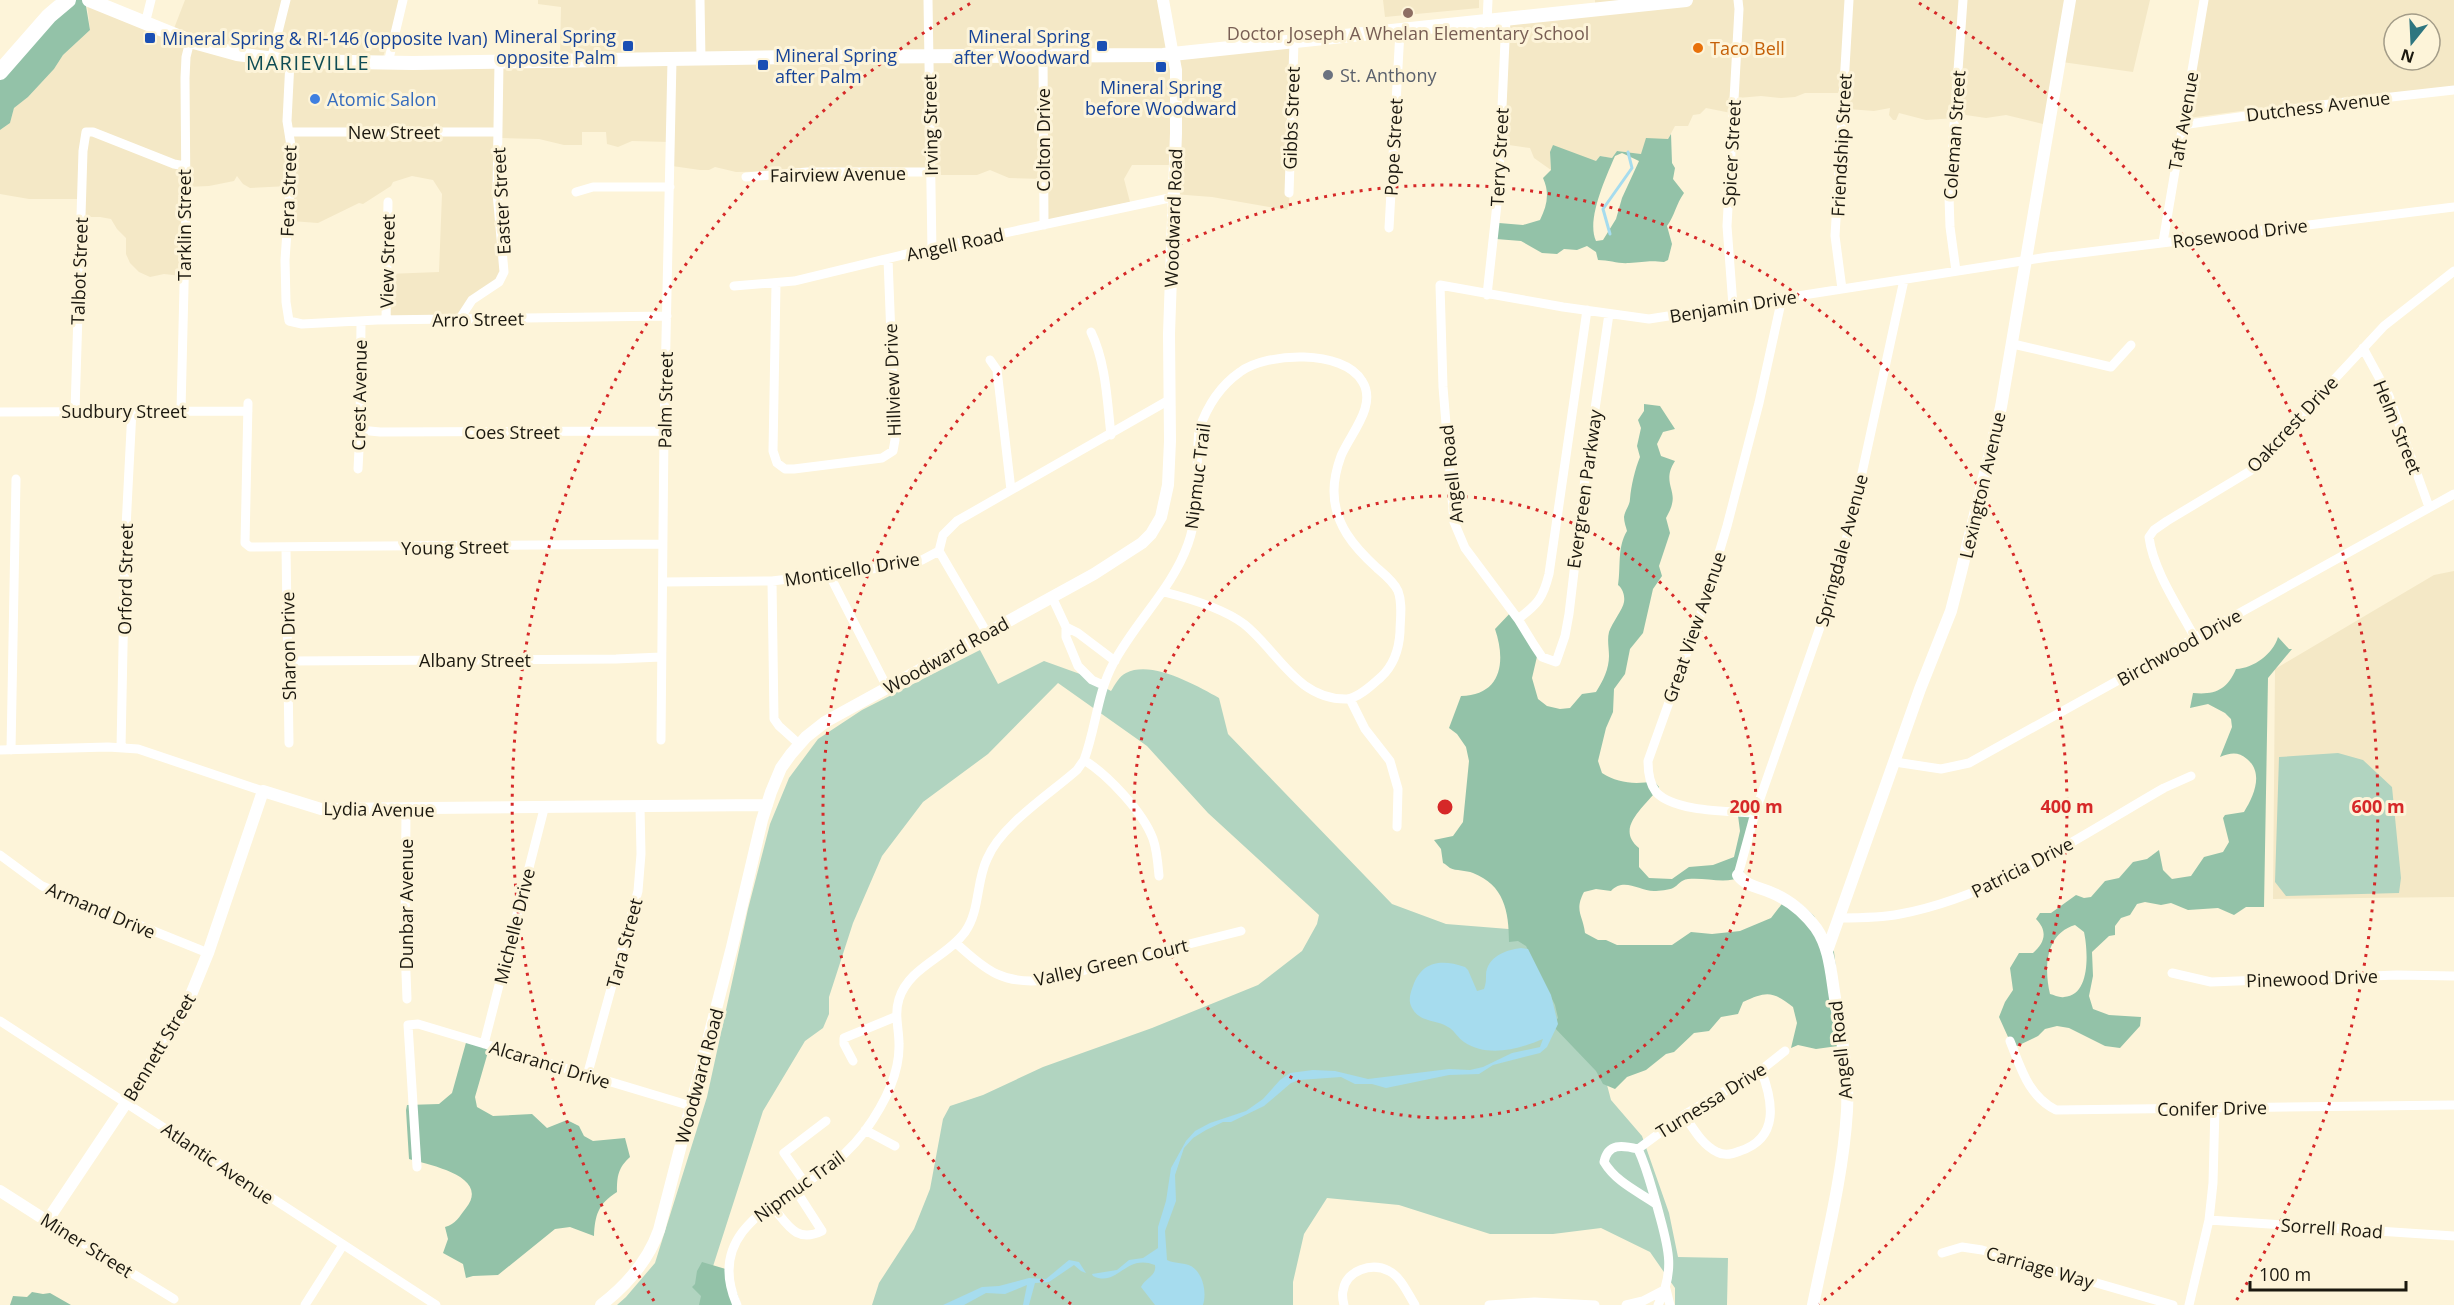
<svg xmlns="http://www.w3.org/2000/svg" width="2454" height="1305" font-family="'Open Sans',sans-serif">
<rect width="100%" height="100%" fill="#fdf4d9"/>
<!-- built -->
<path fill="#f4e8c6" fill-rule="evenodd" d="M185,0H401L383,57H560L561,7L538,4V0H1164L1174,48L1289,38L1294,88L1289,205L1287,210L1212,197L1173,194L1172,165H1132L1124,179L1130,202L1047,222L1043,179L1009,178L990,170L977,175H933L840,170L736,172L715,167L709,170H700L672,166L669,142L632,141L618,147L607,144L606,132H582V145H564L539,139L501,138V279L479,290L468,314L391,317L387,274L439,272L442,194L433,180L412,176L393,182L391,186L363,204L359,203L318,223L291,221L289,186L250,188L243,184L237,176L234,181L209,186L186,187L182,276L164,274L150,277L139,272L130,263L126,254V238L117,229L111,219L100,217H83L80,199H29L0,194V130L10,123L14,108L28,97L54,69L63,55L90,30L87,3L173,31Z
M1383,0H1479V8L1385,17Z
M1595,0H2150L2133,72L2062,62L2051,126L2006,115L1986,118L1959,114L1956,118L1926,120L1899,113L1896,120H1893L1889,115L1890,108L1874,111L1848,109L1845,93H1805L1795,97L1781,98L1761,96L1738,98L1736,114L1706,108L1700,114L1693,115L1688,126H1675L1668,139L1641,154L1617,151L1612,158L1600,156L1596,161L1550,152L1551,170L1534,158L1530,148L1502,144L1507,21L1595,3Z
M2203,0H2454V88L2340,98L2188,118ZM2394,24H2430V60H2394Z
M2454,571V897L2273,899L2275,669L2434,575Z"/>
<!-- green -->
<path fill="#b1d4c0" d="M980,650L998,684L1044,661L1080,674L1111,691C1115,685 1119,676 1126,673C1152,660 1195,685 1219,698L1228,734L1392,904L1446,924L1521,930L1597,1047L1611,1100L1642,1136L1669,1213L1678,1257L1728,1258L1727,1305H1675V1288L1650,1252L1601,1228L1553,1234H1490L1399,1205L1327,1198L1304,1234L1293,1282V1305H872L879,1283L914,1229L930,1189L943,1119L950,1106L983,1095L1043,1067L1152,1028L1258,985L1302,951L1317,924L1319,915L1208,813L1147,746L1058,683L988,754L923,802L882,856L853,923L829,997V1014L823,1028L805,1041L763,1111L707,1285L706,1305H617L626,1297L655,1263L707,1097L748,909L770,824L789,778L818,739L862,710Z
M2338,753L2363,760L2392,787L2401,878L2399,893L2286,896L2275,882L2279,757Z"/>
<!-- forest -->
<path fill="#93c2a8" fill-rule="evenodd" d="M56,0H85L90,30L63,55L54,69L28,97L14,108L10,123L0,130V68Z
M1671,134L1672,163L1675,168L1673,179L1684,193C1676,204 1675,215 1667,226L1672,244L1668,260L1664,262C1650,260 1643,262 1629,263C1619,264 1609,260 1598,260L1596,252L1587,246L1577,250L1564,249L1557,254L1542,253L1521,241L1496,239L1499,223L1523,225L1540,220C1547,206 1550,193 1543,178L1551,170L1550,152L1553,145L1596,161L1600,156L1612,158L1617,151L1641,154L1646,138L1668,139ZM1622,153L1639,161L1622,198L1616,219L1603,240L1596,241C1586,220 1606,177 1615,156Z
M1644,404L1660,406L1675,429L1663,432L1657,444L1661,456L1675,461C1662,481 1676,489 1672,504C1671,509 1668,514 1666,518L1670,533L1659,566L1662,576L1653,589L1643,633L1630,649L1625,674L1614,689L1613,712L1606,728L1598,761L1602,773C1618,783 1635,785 1654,781L1659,787C1648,805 1613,827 1639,848V867L1649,878L1672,879L1689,867L1713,865L1734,857L1740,831L1737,808L1751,812L1743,876C1726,885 1707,877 1688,879C1680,880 1679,885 1673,888C1669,890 1659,891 1654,891C1639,891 1624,877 1611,891L1596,889L1584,892C1574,911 1583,915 1585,933L1598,940H1606L1617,945H1672L1691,932L1712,934L1740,931L1771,918L1788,896L1801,904L1814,916L1834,952L1845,1045L1816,1049L1798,1045L1791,1048L1797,1023L1793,1007C1772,991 1767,991 1743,1002L1738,1014L1721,1017L1709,1031L1694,1033L1674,1052L1666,1054L1646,1070L1627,1077L1615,1089L1603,1084L1596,1071L1552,1025L1558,1018L1555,1005L1526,946L1518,941L1509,942C1509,911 1504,885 1473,873C1466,870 1456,871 1450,868C1447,866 1446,864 1443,863L1441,849L1434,840L1453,836L1463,822L1469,761L1466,747L1457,734L1449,728L1461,696C1502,695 1506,661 1495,629L1514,609L1539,648L1532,678L1538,699L1547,706L1560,709L1570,708L1582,694L1596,692C1603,681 1609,669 1609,656C1609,648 1607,640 1609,632C1612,623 1623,609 1624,602C1625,596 1623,589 1618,585C1621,567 1617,547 1627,531C1626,527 1624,522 1624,517C1625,510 1630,505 1630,499C1631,486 1635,469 1640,457L1637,446L1641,428L1638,420L1644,411Z
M2278,637L2289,649H2292L2268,678L2264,907H2246L2234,915L2218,908L2188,910L2171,903L2161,905L2145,902L2137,904L2130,915L2121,918L2115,926V935L2109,936L2092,952L2093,976L2089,996L2093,1009L2109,1015L2141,1017L2140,1026L2120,1048L2105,1046L2069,1028L2057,1026L2045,1029L2038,1036L2013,1048L1999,1017L2005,1002L2013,990L2010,968L2019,953H2033C2045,943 2048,931 2036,919L2040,913H2051L2076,895L2084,898L2091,897L2105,881L2119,878L2133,862L2147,859L2159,850L2163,870L2172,879L2191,876L2204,857L2223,852L2229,842L2223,818L2225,815L2244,812C2254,796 2264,773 2247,759C2238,751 2230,753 2220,757L2232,727L2231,719L2225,713L2208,704L2190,708L2193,693C2215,695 2227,690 2236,669C2254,668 2273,654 2278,637ZM2075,925L2084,932C2088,950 2091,996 2064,997C2060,998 2054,995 2050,994C2044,968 2045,934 2075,925Z
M467,1039L490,1045L475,1097L477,1107L493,1116L532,1114L547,1128L567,1120L579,1126L584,1136L593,1141L625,1138L630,1157C618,1168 617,1176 617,1192C598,1204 595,1215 594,1236L570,1227L555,1229L498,1275L473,1276L466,1278L463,1264L443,1253L448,1239L445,1227C456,1224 459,1217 466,1208C491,1176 429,1165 409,1159L406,1110L407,1105L439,1104L452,1093Z
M702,1262L729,1270L741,1305H699L701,1296L692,1287L695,1284L697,1271Z
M32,1292L43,1294L50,1293L71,1305H10L13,1296L27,1297Z"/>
<!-- water -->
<path fill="#a6dcee" d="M1521,948L1528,949L1551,995L1558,1024L1547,1047L1540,1053L1493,1065L1479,1074L1449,1075L1386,1088L1372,1084H1355L1341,1077L1299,1080L1291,1083L1264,1106L1231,1122H1223L1206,1130L1193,1138L1184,1148L1175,1175L1176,1201L1165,1231L1167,1260C1174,1264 1183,1262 1191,1266C1203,1273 1207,1292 1203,1305H1155L1141,1287C1145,1278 1157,1276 1155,1265C1125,1253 1118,1288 1093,1276L1092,1274L1117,1270L1129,1260L1143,1258L1158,1248V1227L1166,1201L1171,1168L1186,1141L1195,1131L1210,1123L1246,1111L1263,1099L1280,1080L1290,1073L1313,1070L1335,1071L1368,1079L1449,1069L1470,1070L1483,1067L1512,1053L1540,1047L1543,1039C1519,1049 1488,1058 1464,1042C1458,1038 1454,1030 1448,1027C1436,1019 1420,1023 1412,1008C1408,1001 1410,994 1413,986C1422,961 1441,959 1465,967L1468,970L1477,991L1484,989C1486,983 1486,981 1486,975C1487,957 1505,950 1521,948Z
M1069,1260L1079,1262L1086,1273L1081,1271L1074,1265L1049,1282L1035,1283L1029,1305H1023L1027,1285L1005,1294L986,1293L964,1305H943L982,1287L999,1286L1029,1278L1046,1279Z"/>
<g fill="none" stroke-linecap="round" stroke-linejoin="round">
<!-- stream -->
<path stroke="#a6dcee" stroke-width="3" d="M1610,234L1603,209L1632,168L1628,152"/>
<!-- street -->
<path stroke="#fff" stroke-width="9" d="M700,0L701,59
M928,0L932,251
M1487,22L1488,0
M145,24L151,0
M1043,55L1044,225
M271,60L286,0
M290,61L287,121L291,146V174L285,260L286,302L289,321L302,324L377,320L667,316
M388,63L403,0
M2182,125L2338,103L2454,90
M290,132H497
M746,177L807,172H930
M576,192L593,187H670
M1289,193L1294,42
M1389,228L1400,31
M2163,242L2204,0
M1956,271L1950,227L1949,197L1963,0
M776,284L773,451L777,463L785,469H794L882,458L893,451L895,440L888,259
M734,286L794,281L902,255L1174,197
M1842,289L1835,236L1849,0
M1487,295L1498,195L1506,19
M1733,306L1727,226L1739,9L1738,0
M1609,314L1586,470L1569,614L1565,636L1556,662L1542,657L1534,645L1518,619L1465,548L1454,522L1443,387L1440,285L1563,307L1649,319L2048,257L2454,207
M386,320L388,202
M459,320L472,300L499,282L504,272L497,193L499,62
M1091,332C1106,363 1107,400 1111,435
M2013,344L2111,367L2131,345
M2363,348L2389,396L2429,507
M990,360L997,370L1011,490
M248,403L245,543L250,547L663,544
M181,410L186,205L185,78L186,57L190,41
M75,411L83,151L86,132H93L174,164L185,166
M0,412L248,411
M360,430L380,432L664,431
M358,469L360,430L361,321
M286,548L289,743
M939,551L943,535L957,521L1169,400
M939,551L987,633
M829,574L887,687
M772,581L774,719L779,726L799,744
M663,582L772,581L896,566L922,560L939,551
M1052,597L1066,627V637L1078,666L1092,680L1103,685
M1518,619C1538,604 1543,598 1549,574L1587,310
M1066,627L1078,633L1115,661
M2195,638C2179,608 2153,570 2149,537L2154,530L2167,521L2255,468L2317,398L2384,326L2454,271
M289,661L616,659L661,657
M1350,699L1365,729L1390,761L1398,789L1397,827
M661,740L664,431L672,60
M121,748L125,547L132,410
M0,750L108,747L138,749L263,791
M11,750L16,479
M1084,760C1108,775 1143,812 1153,839C1157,850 1158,864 1159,876
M1895,762L1941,769L1969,763L2454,494
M406,810L405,947L407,999
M1755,813C1729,811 1674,812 1656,792C1649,783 1648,772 1648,761L1702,610L1727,526L1759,403L1782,298
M0,855L42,886L208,953
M1738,875L1755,813L1826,610L1852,519L1904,280
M1840,918C1860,918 1880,918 1900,914C1996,896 2080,836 2164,788L2191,776
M956,943C986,971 1004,985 1046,980L1241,931
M2172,973L2211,982L2397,975L2454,976
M0,1021L436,1305
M2010,1041C2021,1068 2028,1096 2056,1110L2454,1105
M484,1044L544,809
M853,1061L844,1044V1038L895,1017
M587,1076L638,891L641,854L640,807
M1684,1115C1693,1128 1702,1145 1717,1152C1724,1156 1733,1154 1740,1151C1780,1138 1773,1101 1761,1070
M865,1130L895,1146
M1638,1149L1684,1115L1761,1070L1785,1051
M417,1167L408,1025L418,1024L691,1106
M805,1183L784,1153L826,1121
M1656,1204C1637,1191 1616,1182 1604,1162C1608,1143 1622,1145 1638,1149C1647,1168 1651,1186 1657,1206C1667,1244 1677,1268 1658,1305
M771,1205C787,1223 795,1244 822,1231L795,1189
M2209,1220L2454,1236
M47,1221L174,1299
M1942,1253L1962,1247L1982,1250L2173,1305
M305,1305L343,1245
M737,1305C706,1235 770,1206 818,1175C836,1163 852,1148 865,1131C883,1106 900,1076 899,1044C899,1028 894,1015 899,999C909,967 946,958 965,932C980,911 976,882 987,859C1001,825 1050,794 1077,770L1084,760C1096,728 1097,694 1113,664C1135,622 1172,589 1188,544C1201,508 1195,467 1199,430C1207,406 1220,386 1240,372C1267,352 1343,349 1362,381C1378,405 1350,434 1341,456C1337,467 1334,479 1334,491C1334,524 1354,547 1377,568C1384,574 1394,582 1398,591C1403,604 1400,619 1400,632C1399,649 1394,665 1381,677C1373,684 1359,698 1347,699C1297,700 1278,651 1244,624C1224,609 1188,598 1164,592
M1344,1305C1343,1301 1342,1295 1343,1291C1346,1270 1372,1262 1389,1271C1401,1277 1408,1294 1415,1305
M1489,1305L1534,1302L1595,1305
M1626,1305L1643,1301L1666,1289L1670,1305
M2189,1305L2209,1220L2213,1183L2215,1107"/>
<!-- secondary -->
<path stroke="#fff" stroke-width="12" d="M1163,0L1172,50
M1738,875C1746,886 1758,887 1770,892C1788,899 1804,912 1816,928C1830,948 1831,974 1835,998C1841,1035 1849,1073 1847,1111C1843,1176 1826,1241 1813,1305
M1827,951L1920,689L1951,611L1961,572L2001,407L2070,0
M0,1191L47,1221L126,1103L186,1007L208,953L263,791L321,809L767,805
M601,1305C627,1285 648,1261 659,1230L732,947L762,820L771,792L781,768L791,754L806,737L825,722L1094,574L1142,543L1151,534L1161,517L1168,485L1170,441L1169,334L1176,133V70L1173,54"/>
<!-- primary -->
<path stroke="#fff" stroke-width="14" d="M89,0L190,41L237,54L290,61L413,63L796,57L1163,55L1686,0"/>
<!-- highway -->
<path stroke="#fff" stroke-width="16" d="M0,72L49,16L68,0"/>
</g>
<!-- distance rings -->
<g fill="none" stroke="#d62828" stroke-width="3" stroke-dasharray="3 6">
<circle cx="1445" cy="807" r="311"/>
<path d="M1071 1304A622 622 0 1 1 1819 1304"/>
<path d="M654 1301A933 933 0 0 1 971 3M1919 3A933 933 0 0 1 2236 1301"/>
</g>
<!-- markers -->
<circle fill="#8d6e63" stroke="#fdf4d9" stroke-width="2" cx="1408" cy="13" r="6"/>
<g fill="#1a4fb4" stroke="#fdf4d9" stroke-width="2">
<rect x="144" y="32" width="12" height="12" rx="3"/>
<rect x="622" y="40" width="12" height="12" rx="3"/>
<rect x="1096" y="40" width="12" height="12" rx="3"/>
<rect x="757" y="59" width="12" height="12" rx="3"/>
<rect x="1155" y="61" width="12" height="12" rx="3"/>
</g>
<circle fill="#e8710a" stroke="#fdf4d9" stroke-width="2" cx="1698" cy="48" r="6"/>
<circle fill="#6b7280" stroke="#fdf4d9" stroke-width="2" cx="1328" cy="75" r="6"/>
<circle fill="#3f7fe0" stroke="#fdf4d9" stroke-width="2" cx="315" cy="99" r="6"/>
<g text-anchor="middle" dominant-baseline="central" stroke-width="6" stroke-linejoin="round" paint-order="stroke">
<!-- education labels -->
<g font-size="18" fill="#785e54" stroke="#fdf4d9">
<text x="1408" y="33">Doctor Joseph A Whelan Elementary School</text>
</g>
<!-- transit labels -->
<g font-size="18" fill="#164399" stroke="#fdf4d9" text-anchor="end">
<text x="616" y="36">Mineral Spring<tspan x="616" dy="21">opposite Palm</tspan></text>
<text x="1090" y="36">Mineral Spring<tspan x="1090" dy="21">after Woodward</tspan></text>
<text x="162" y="38" text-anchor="start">Mineral Spring &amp; RI-146 (opposite Ivan)</text>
<text x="775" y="55" text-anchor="start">Mineral Spring<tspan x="775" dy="21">after Palm</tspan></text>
<text x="1161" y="87" text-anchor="middle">Mineral Spring<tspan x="1161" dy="21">before Woodward</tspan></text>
</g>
<!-- food labels -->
<g font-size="18" fill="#c56008" stroke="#fdf4d9" text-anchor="start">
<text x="1710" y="48">Taco Bell</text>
</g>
<!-- worship labels -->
<g font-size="18" fill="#5b616d" stroke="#fdf4d9" text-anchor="start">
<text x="1340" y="75">St. Anthony</text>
</g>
<!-- shop labels -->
<g font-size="18" fill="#366cbe" stroke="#fdf4d9" text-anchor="start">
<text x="327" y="99">Atomic Salon</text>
</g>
<!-- street labels -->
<g font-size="18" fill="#1b180f" stroke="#fdf4d9">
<text transform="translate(2318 106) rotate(-7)">Dutchess Avenue</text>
<text transform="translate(1291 118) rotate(-88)">Gibbs Street</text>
<text transform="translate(2183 121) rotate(-80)">Taft Avenue</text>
<text transform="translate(930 125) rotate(-91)">Irving Street</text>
<text x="394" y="132">New Street</text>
<text transform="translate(1954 135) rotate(-86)">Coleman Street</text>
<text transform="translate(1043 140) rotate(-90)">Colton Drive</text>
<text transform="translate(1841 145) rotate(-87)">Friendship Street</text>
<text transform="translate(1393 147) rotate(-87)">Pope Street</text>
<text transform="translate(1731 153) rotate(-87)">Spicer Street</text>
<text transform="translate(1499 157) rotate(-87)">Terry Street</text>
<text transform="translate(838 174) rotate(-1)">Fairview Avenue</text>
<text transform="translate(288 191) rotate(-88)">Fera Street</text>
<text transform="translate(501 201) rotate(-93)">Easter Street</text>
<text transform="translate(1173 218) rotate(-88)">Woodward Road</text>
<text transform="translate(184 225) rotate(-90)">Tarklin Street</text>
<text transform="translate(2240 233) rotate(-7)">Rosewood Drive</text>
<text transform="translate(955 244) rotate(-12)">Angell Road</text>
<text transform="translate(387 261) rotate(-89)">View Street</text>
<text transform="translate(79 271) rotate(-88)">Talbot Street</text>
<text transform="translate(1733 306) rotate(-9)">Benjamin Drive</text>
<text transform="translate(478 319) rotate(-1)">Arro Street</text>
<text transform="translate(892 380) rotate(-92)">Hillview Drive</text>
<text transform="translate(359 395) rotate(-89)">Crest Avenue</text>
<text transform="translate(665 400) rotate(-89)">Palm Street</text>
<text x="124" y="411">Sudbury Street</text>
<text transform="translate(2292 424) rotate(-47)">Oakcrest Drive</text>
<text transform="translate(2398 427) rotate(68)">Helm Street</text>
<text x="512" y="432">Coes Street</text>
<text transform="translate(1451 474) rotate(-96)">Angell Road</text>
<text transform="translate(1197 476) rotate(-83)">Nipmuc Trail</text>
<text transform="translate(1982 485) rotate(-77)">Lexington Avenue</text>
<text transform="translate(1584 489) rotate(-82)">Evergreen Parkway</text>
<text transform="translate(455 547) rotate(-1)">Young Street</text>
<text transform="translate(1841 550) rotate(-75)">Springdale Avenue</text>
<text transform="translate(852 569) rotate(-9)">Monticello Drive</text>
<text transform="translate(125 579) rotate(-89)">Orford Street</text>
<text transform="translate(1694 627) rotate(-71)">Great View Avenue</text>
<text transform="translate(288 646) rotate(-91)">Sharon Drive</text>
<text transform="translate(2179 647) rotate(-29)">Birchwood Drive</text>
<text transform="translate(946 655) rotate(-29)">Woodward Road</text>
<text x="475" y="660">Albany Street</text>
<text transform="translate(379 809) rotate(1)">Lydia Avenue</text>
<text transform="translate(2022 867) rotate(-27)">Patricia Drive</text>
<text transform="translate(406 904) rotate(-90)">Dunbar Avenue</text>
<text transform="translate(101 910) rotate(23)">Armand Drive</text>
<text transform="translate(514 926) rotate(-76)">Michelle Drive</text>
<text transform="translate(624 943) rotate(-75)">Tara Street</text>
<text transform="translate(1111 962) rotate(-13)">Valley Green Court</text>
<text transform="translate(2312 978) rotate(-2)">Pinewood Drive</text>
<text transform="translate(159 1047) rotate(-59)">Bennett Street</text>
<text transform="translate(1840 1050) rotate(-96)">Angell Road</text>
<text transform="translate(550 1064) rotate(17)">Alcaranci Drive</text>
<text transform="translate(699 1076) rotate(-75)">Woodward Road</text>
<text transform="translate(1711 1100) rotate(-32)">Turnessa Drive</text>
<text transform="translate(2212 1108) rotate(-1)">Conifer Drive</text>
<text transform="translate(218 1163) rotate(34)">Atlantic Avenue</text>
<text transform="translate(799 1186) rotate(-36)">Nipmuc Trail</text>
<text transform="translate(2332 1228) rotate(4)">Sorrell Road</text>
<text transform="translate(87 1245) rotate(32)">Miner Street</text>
<text transform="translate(2040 1267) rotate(16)">Carriage Way</text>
</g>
<!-- neighbourhood labels -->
<g font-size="20" letter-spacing="1.5" fill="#0f4c54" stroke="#fdf4d9">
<text x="308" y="62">MARIEVILLE</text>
</g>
</g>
<circle cx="1445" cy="807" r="9" fill="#d62828" stroke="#fdf4d9" stroke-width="3"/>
<g font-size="18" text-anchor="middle" font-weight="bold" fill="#d62828" stroke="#fdf4d9" stroke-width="6" stroke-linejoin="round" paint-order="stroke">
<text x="1756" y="813">200 m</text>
<text x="2067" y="813">400 m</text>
<text x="2378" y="813">600 m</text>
</g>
<!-- north arrow -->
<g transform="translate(2412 42) rotate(198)"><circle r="28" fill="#fdf4d9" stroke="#a39c88" stroke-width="1.5"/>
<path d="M0-4.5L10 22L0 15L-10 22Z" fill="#2e7680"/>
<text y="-9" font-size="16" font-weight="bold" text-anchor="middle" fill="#1b180f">N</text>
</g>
<!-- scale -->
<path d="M2250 1281v9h156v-9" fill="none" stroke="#1b180f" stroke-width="3"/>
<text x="2259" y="1281" font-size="18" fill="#1b180f" stroke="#fdf4d9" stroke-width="4.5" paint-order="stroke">100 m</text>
</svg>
